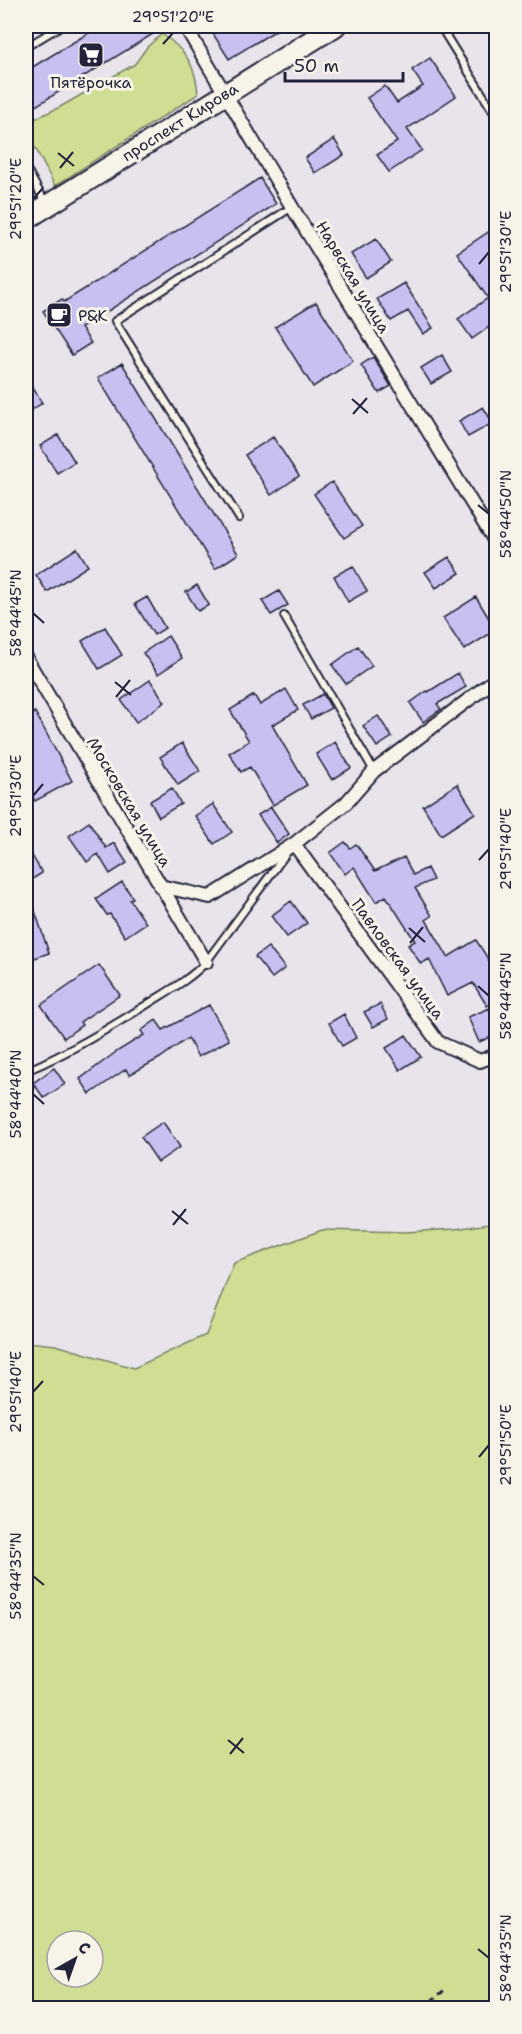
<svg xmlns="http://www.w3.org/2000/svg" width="522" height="2034" font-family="'Shantell Sans',sans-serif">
<rect width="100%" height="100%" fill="#e9e4eb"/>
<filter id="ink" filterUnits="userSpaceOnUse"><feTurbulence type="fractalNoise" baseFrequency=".0167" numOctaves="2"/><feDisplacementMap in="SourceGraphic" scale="12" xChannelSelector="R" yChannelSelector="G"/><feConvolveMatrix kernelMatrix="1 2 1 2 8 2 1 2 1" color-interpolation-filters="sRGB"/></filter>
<g filter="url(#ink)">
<!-- built -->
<path fill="#dfd9ed" d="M484,26H496V47Z"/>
<!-- green -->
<path fill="#cfde92" stroke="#788066" stroke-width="1.5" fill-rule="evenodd" d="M162,34C185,50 196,65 198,94L55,186L31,140L28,122L60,107L135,64L147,47Z
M496,1223V1999L484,2008H26V1342L56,1345L134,1368L206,1335L234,1263L322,1230L406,1232L455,1229ZM57,1941H93V1977H57Z"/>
<!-- building -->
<path fill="#c9c0f2" stroke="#22223b" stroke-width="1.5" d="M100,26H166L26,112V71Z
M208,26H283L229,59Z
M430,58L456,96L407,129L422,150L389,172L377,155L397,142L367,98L385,86L397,103L423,86L412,70Z
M334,139L344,155L315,173L305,158Z
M260,178L276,204L81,328L91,343L72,355L43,311L62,299L64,302Z
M496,227V322L472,339L458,319L488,298L457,253Z
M376,239L391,262L366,278L351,254Z
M404,283L433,328L423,334L408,311L391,321L377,299Z
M316,302L353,361L313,387L275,327Z
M442,355L452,372L431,384L421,368Z
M373,357L391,386L379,393L361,365Z
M122,363L238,554L215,569L98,378Z
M26,376L42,403L26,414Z
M483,407L493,423L468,437L459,421Z
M58,435L75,462L57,473L40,446Z
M273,437L299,476L271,495L245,455Z
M332,482L362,526L344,538L314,494Z
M77,548L88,566L47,592L36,575Z
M449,557L460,573L436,588L425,572Z
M353,566L367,591L348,602L334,576Z
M197,585L209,605L198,611L186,592Z
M279,591L288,605L271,615L262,601Z
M147,597L165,628L154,635L135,604Z
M476,597L496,630L464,650L443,618Z
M105,627L122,655L99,669L82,641Z
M168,636L182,658L158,674L143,653Z
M358,646L372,666L346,684L332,665Z
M458,673L466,687L437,704L441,709L423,722L410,703L427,691L428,692Z
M150,680L165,702L136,722L121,700Z
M286,689L298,710L272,725L307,785L273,805L250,767L241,772L229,753L249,741L230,710L254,695L260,705Z
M323,694L331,708L311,719L303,705Z
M35,712L72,781L35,801L26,784V716Z
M378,716L392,737L377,747L363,726Z
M335,742L351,768L332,780L316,754Z
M182,743L200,771L178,785L160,757Z
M457,784L475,813L441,835L423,806Z
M172,788L181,804L159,817L150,801Z
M213,804L232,832L214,844L195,816Z
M271,807L289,834L277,843L258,815Z
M89,822L106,848L114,843L127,863L110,874L98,854L87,862L69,836Z
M345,842L350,848L356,844L375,871L404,857L413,875L427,868L433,880L415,888L432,916L426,920L448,957L476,940L490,962L496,958V1000L487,1006L473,983L447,996L429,959L421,964L408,945L415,941L386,896L376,902L354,867L345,874L330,853Z
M26,845L42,873L31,880L26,871Z
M122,882L133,898L130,900L146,923L125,937L110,914L107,915L96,899Z
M26,890H28L49,953L26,961Z
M291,901L307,923L287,937L271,916Z
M268,947L285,968L272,978L255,957Z
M99,965L120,995L80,1022L82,1025L64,1038L41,1005Z
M380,1004L388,1019L373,1027L364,1012Z
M209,1005L229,1040L198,1057L188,1038L160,1058L129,1075L126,1069L90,1094L80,1079L116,1052L144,1035L141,1031L156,1020L163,1030Z
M490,1008L496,1024V1035L479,1042L468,1017Z
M344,1014L356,1038L342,1046L329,1023Z
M406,1035L421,1057L400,1070L386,1048Z
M54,1068L65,1084L44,1098L33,1083Z
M163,1122L180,1147L158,1162L141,1137Z"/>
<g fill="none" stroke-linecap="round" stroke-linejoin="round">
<!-- service casing -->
<g stroke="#22223b" stroke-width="10">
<path id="service" d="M440,26L496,116
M26,47L61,26
M26,168L45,202
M239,518L115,321L292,207
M284,616L374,771
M26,1071C69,1053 111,1027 151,1002C170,990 190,979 206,962L288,851"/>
</g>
<!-- minor casing -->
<g stroke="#22223b" stroke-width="16">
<path id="minor" d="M185,26L292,207L496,543
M26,658L206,962
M294,844L438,1042L480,1061L496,1055
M160,886L210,897L294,844L346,803L374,771L496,679"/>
</g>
<!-- primary casing -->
<g stroke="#22223b" stroke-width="24">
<path id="primary" d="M26,219L335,26"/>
</g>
<!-- path -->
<path stroke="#22223b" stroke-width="3" stroke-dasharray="6 4.5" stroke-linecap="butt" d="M423,2008L447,1988"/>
<!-- service -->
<use href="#service" stroke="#f7f3e8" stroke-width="6"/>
<!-- minor -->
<use href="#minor" stroke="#f7f3e8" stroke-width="12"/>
<!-- primary -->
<use href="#primary" stroke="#f7f3e8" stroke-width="20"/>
</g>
</g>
<!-- ticks -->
<path fill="none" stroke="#22223b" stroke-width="2" d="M163,44L173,33M58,153L74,166M60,168L73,152M33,199L43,188M479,264L489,252M352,399L368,413M353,414L367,398M478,505L489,514M33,613L44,623M115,682L131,695M116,697L130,680M33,796L43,784M479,860L489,849M409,928L425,942M410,943L423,927M478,986L489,996M33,1094L44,1104M172,1211L188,1224M173,1225L186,1209M33,1392L43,1381M479,1457L489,1445M33,1576L44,1585M228,1740L244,1753M230,1754L243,1738M478,1949L489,1958"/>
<!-- icons -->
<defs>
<g id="supermarket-square" transform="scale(1.35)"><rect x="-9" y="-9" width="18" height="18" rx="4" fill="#22223b" stroke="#f7f3e8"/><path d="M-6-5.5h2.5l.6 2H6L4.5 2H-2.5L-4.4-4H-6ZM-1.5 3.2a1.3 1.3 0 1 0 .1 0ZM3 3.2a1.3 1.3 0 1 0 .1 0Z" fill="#fff"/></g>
<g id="cafe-square" transform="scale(1.35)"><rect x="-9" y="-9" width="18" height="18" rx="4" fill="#22223b" stroke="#f7f3e8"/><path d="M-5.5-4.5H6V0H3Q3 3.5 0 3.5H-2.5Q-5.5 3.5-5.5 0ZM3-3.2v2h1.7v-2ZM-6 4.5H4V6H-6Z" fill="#fff"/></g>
</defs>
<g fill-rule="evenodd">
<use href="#supermarket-square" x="91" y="55"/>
<use href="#cafe-square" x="59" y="315"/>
</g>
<g text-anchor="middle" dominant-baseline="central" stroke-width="6" stroke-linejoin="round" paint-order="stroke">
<!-- poi labels -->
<g font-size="16" fill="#22223b" stroke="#f7f3e8">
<text x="91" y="82">Пятёрочка</text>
<text x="78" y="315" text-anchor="start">P&amp;K</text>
</g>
<!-- street labels -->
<g font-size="16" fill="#22223b" stroke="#f7f3e8">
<text transform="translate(180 122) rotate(-32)">проспект Кирова</text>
<text transform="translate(353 277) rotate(59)">Нарвская улица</text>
<text transform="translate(129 802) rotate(59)">Московская улица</text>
<text transform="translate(398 959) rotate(54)">Павловская улица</text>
</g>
</g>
<!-- margin -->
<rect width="522" height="2034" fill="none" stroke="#f7f3e8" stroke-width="66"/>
<!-- north arrow -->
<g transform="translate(75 1959) rotate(40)"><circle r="28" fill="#f7f3e8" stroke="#a29fa3" stroke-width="1.5"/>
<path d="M0-4.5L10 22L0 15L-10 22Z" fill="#22223b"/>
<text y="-9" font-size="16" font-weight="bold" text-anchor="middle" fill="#22223b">С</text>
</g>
<!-- scale -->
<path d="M285 72v9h118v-9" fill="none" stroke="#22223b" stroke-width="3"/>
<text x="294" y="72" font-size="18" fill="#22223b" stroke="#f7f3e8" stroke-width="4.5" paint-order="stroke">50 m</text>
<rect x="33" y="33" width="456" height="1968" fill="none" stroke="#22223b" stroke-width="2"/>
<g font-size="15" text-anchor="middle" fill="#22223b">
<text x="173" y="22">29°51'20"E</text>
<text transform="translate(16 199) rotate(-90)" y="5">29°51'20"E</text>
<text transform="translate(506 252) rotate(-90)" y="5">29°51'30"E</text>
<text transform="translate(506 514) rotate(-90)" y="5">58°44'50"N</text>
<text transform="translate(16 613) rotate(-90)" y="5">58°44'45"N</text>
<text transform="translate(16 796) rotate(-90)" y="5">29°51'30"E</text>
<text transform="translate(506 849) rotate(-90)" y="5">29°51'40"E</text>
<text transform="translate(506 996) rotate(-90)" y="5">58°44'45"N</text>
<text transform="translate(16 1094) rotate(-90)" y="5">58°44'40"N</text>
<text transform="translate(16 1392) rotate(-90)" y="5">29°51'40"E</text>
<text transform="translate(506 1445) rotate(-90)" y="5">29°51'50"E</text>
<text transform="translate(16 1576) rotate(-90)" y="5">58°44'35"N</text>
<text transform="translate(506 1958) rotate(-90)" y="5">58°44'35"N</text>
</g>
</svg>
